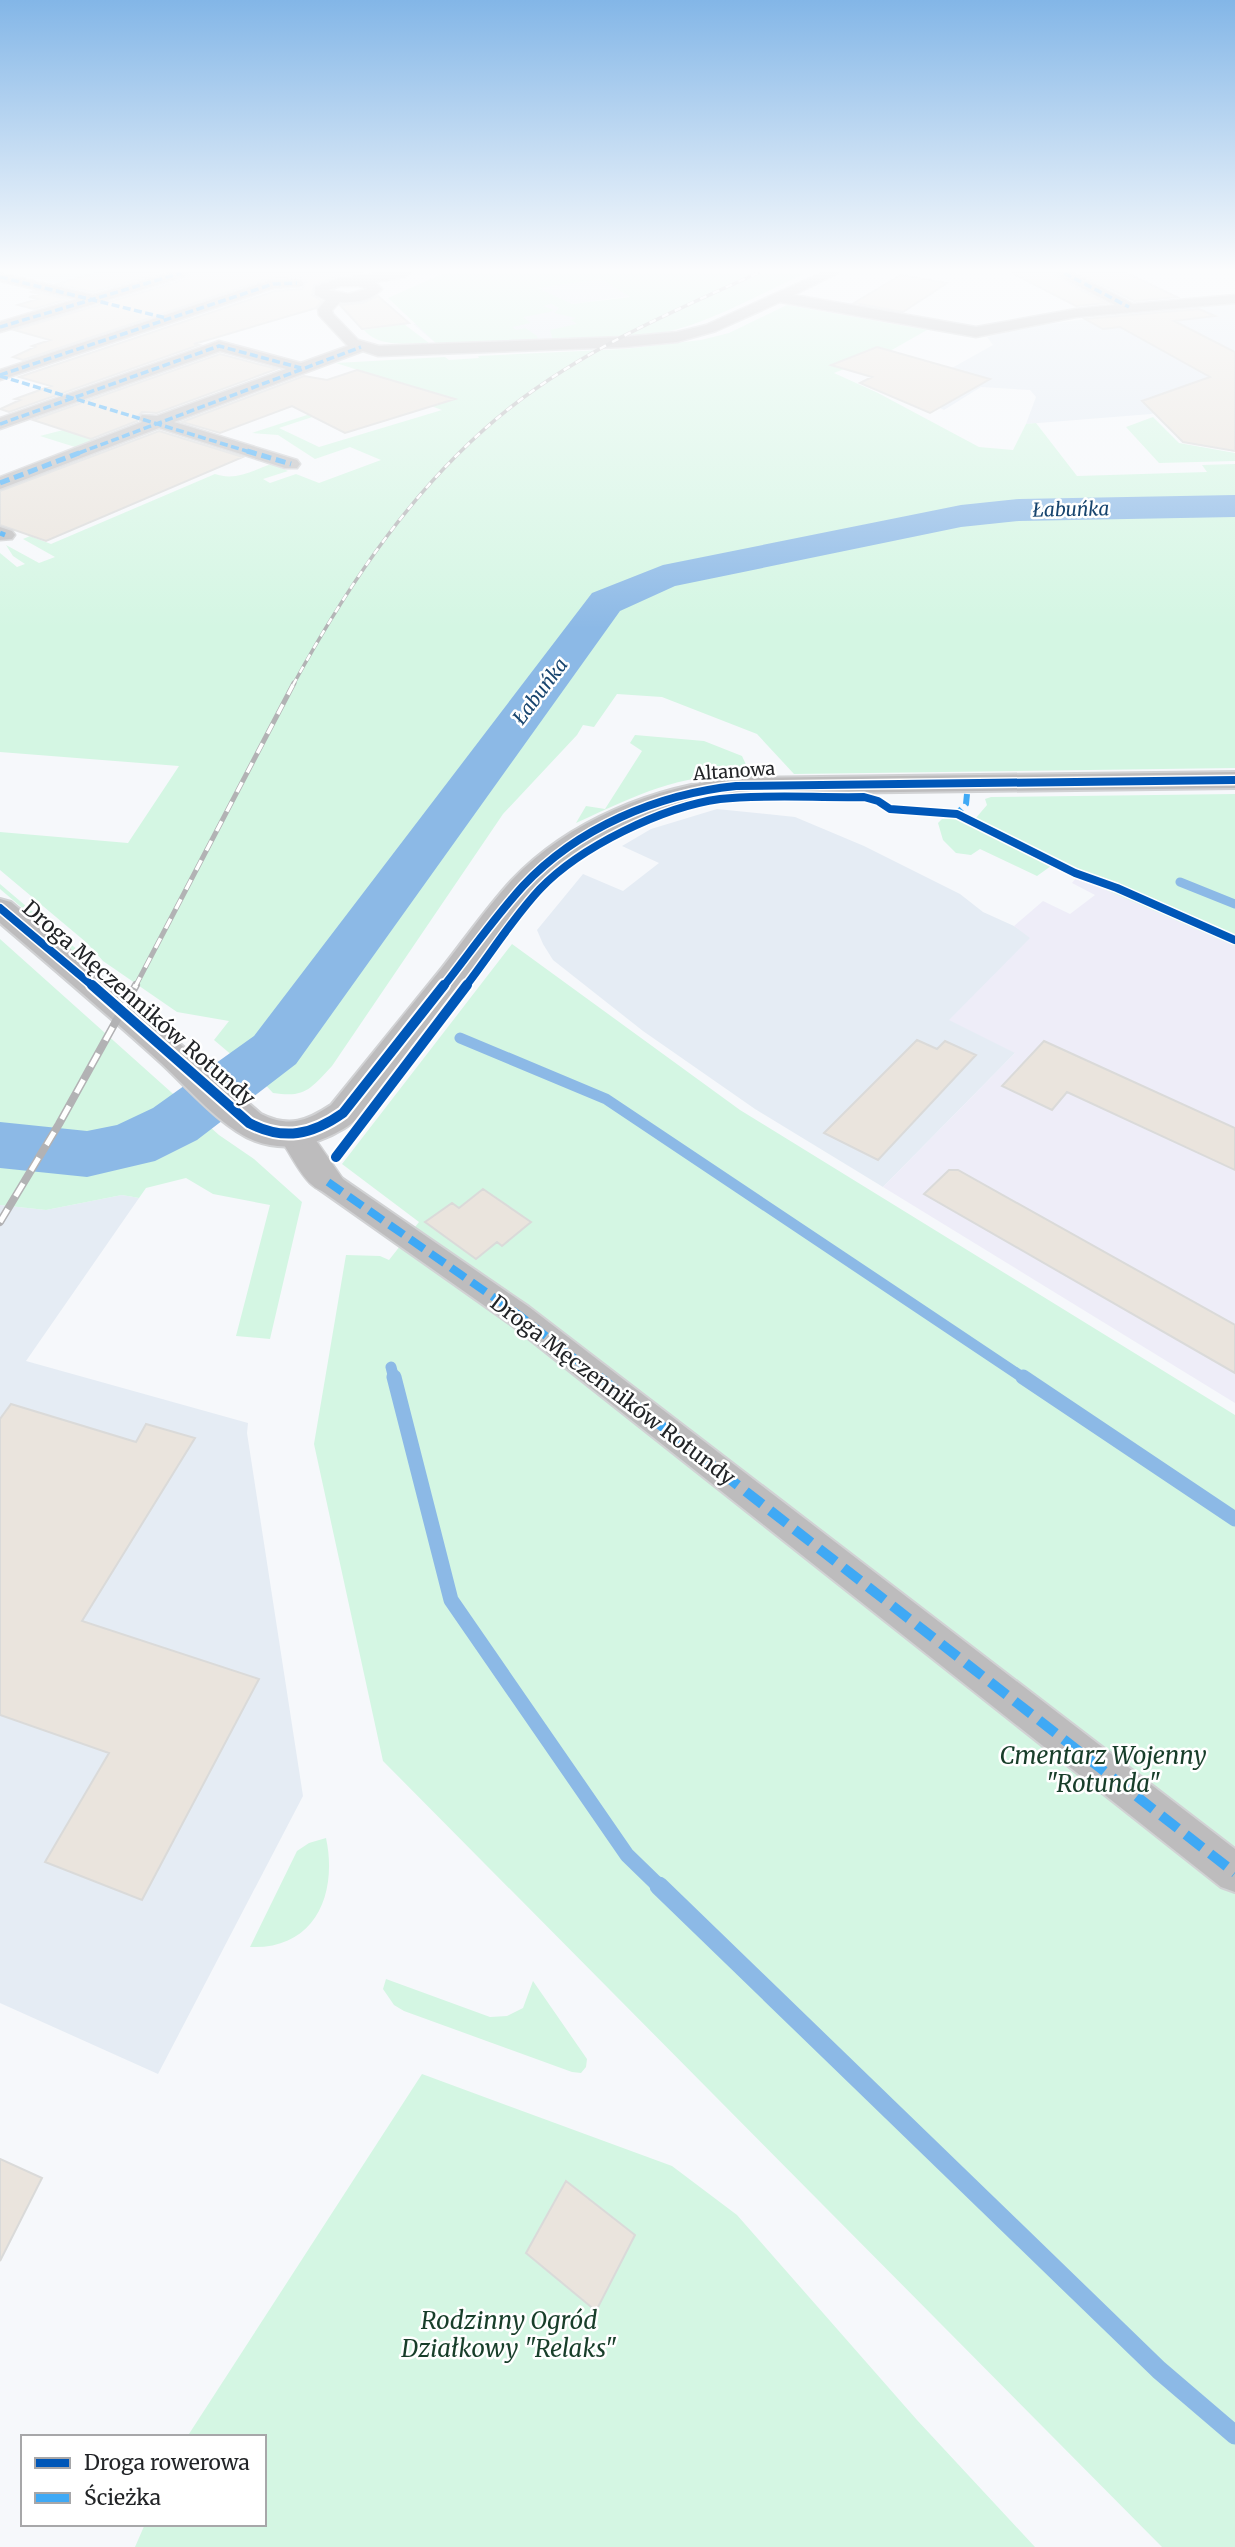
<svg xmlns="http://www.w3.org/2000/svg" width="1235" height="2547" font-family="Merriweather,serif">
<rect width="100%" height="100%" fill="#f6f8fb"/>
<!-- built -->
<path fill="#e5ecf4" d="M13,273H159L93,293Z
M601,279L631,296L571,304L537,288Z
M1235,303V416L1167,409L1151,414L1026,424L1036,397L1030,390L981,387L944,410L909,392L993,345L987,337L999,334L1041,325L1125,314Z
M551,304L600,329L579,339L438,345L413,324Z
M717,809L795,817L864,846L960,894L983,912L1014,926L1031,937L1015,1053L883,1187L755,1109L643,1031L553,960L543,944L537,930L583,874L623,891L659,863L622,846L651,829Z
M122,1195L139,1198L26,1361L248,1423L247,1433L303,1796L158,2074L0,2003V1205L46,1210Z"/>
<!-- industrial -->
<path fill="#eeedf8" d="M1077,877L1235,946V1403L883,1187L1015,1053L949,1020L1030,938L1014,926L1043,901L1070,914L1095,895L1072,883Z"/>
<!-- green -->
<path fill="#d4f6e3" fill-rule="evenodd" d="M444,273H806C763,292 712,322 666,332C629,339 591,339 553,340L550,330L577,324L571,320L576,318L554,313L559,308L551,304L543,306L554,310L550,312L523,317L531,323L512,327L517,330L525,328L537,336L538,341L438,345L388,298ZM601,279L630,297L572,304L538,288Z
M787,305L927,330L890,351L834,373L878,393L979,447L1013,450L1026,424L1036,423L1077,476L1207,472L1202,465L1235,464V768L794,774L757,734L662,697L617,694L594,727L583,725L577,735L503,814L332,1066C310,1089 306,1098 273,1093L259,1078L214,1040L229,1021L177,1012L103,961L87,943L0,870V832L128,843L179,766L0,752V553L17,567L25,564L13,556L6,545L39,563L55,557L23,539L30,536L51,544L215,474C235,481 252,471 271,464L288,471L263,479L270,483L296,474L319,483L381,460L350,447L315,459L278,435L252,433L402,384L336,363L445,357L449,360L479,358L478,356L624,349L701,340L729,333ZM391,391L442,410L319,447L279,428Z
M404,324L429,343C408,343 379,348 364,330Z
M1153,417L1179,443L1235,453V461L1159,463L1126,427Z
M63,430L95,440L75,447L40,436Z
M635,735L704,741L742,756L749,771L746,774C675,775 640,794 576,823L586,806L605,809L642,751L630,743Z
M1235,794V946L1051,866L1037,876L980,849L971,855L956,853L943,840L938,823L942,819H975L987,805L985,799L991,797Z
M0,884L80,952L81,958L0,889Z
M0,939L219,1135L254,1159L302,1202L270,1339L236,1336L270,1205L213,1194L186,1178L146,1188L139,1198L122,1195L46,1210L0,1205Z
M512,944L740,1110L1235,1415V2547H1162L383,1761L314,1444L346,1255L380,1256L389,1260L419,1222L342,1164Z
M326,1838C338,1894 315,1950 250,1947L297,1851L309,1843Z
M386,1979L490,2017L507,2016L523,2008L533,1981L587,2059L586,2067L581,2073L572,2072L404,2011L394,2005L383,1989Z
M422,2074L672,2166L737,2215L917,2420L1035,2547H135L145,2524H264V2437H187Z"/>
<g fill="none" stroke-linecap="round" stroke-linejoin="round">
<!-- stream-far3 -->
<path stroke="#8cb9e6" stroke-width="9" d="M1180,882L1235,904"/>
<!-- stream-far2 -->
<path stroke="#8cb9e6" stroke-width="11" d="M460,1038L606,1099L1025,1379
M391,1367L394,1379"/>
<!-- stream-far1 -->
<path stroke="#8cb9e6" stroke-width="15" d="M394,1377L451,1600L627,1855L661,1888
M1023,1377L1235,1519"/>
<!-- stream -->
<path stroke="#8cb9e6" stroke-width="19" d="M659,1886L1159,2370L1235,2435"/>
<!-- river -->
<path fill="#8cb9e6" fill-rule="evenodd" d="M1235,495V517L1019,521L961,527L675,586L620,611L296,1064L197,1140L155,1161L87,1177L0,1168V1122L87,1131L117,1125L153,1108L254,1036L592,593L663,565L961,505L1019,499Z"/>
</g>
<!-- building -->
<path fill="#eae4dd" stroke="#dadad9" stroke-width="2" d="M94,273H160L93,292L57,284Z
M191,273H363L340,275L314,285L312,295L322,301L316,308L194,344L199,345L9,412L0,409L20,400L15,399L51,386L19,377L275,291L302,289L307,282L297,276L267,279L23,360L13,357L35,347L32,346L50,340L14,330L187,279Z
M1012,273H1054L1058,278L1106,303L1076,306Z
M1079,273H1127L1177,297L1134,301Z
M901,275L947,283L903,312L854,303Z
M31,292L33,291L67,299L34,309L18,305L38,299L29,297L40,294Z
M378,296L409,323L362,329L340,305L363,303Z
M1199,309L1215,316L1174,321L1235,352V451L1183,442L1142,401L1210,377L1120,327L1103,329L1085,319Z
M877,347L990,379L930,413L860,383L872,377L831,365Z
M220,354L277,369L157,413L142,412L137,417V421L91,439L33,420Z
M357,370L455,399L345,433L292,406L220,433L182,422L304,376L327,380Z
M159,431L243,457L46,541L0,525V491Z
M917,1040L937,1049L945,1041L976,1055L878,1160L824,1133Z
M1044,1041L1235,1128V1170L1067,1092L1052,1110L1002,1086Z
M949,1170H958L1235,1325V1373L924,1194Z
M483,1189L531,1222L502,1246L497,1242L476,1259L425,1222L452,1203L459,1208Z
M11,1404L136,1442L146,1424L195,1438L82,1621L259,1679L142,1900L45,1862L109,1753L0,1715V1419Z
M0,2159L42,2178L0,2261Z
M566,2181L635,2235L596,2311L526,2253Z"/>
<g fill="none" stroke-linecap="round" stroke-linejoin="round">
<!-- pedestrian casing -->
<g stroke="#d1d2d4" stroke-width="4">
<path id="pedestrian" d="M328,1172L337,1175L529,1307L1235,1849V1892L1221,1887L509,1323L319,1189L315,1182L319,1175Z"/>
</g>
<!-- minor casing -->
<g stroke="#d1d2d4" stroke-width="3">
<path id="minor" d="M0,273L93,295L168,273H188L186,276L0,332V322L77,299L0,281Z
M381,273H411L404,277L375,282L382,289C371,301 355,303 340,302L332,310L333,314L358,340L379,346L624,337L677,332L706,325L821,273H838L794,295L976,327L1076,309L1115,305L1059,276L1057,273H1074L1133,304L1235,295V303L1076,317L976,337L780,302L716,331L677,342L624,347L378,356L363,351L174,422L297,460L300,464L297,468H285L159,428L0,489V477L142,422L139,419L142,415L157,416L286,369L220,351L0,429V418L219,341L301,363L348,346L319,315L318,309L326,300L315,295V287L340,278ZM341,286H359L367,289L348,294L328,290Z
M297,279L304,283L302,286L274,288L0,380V370L268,281Z
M0,527L12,531L15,535L12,539L0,540Z
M294,1122L306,1126L345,1182L340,1191C310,1200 298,1165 282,1142L277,1134L282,1126Z"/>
</g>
<!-- tertiary casing -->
<g stroke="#d1d2d4" stroke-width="4">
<path id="tertiary" d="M1235,772V788L736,794C661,802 588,837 535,891C508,918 486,953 463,983C427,1029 391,1075 355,1121C327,1142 290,1154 255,1141C222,1128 187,1087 161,1063C108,1015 54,969 0,923V899L11,902L134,1004L261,1114C289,1128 307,1121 331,1105C368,1059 405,1013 442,968C465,939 487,907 512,880C569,820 655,786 736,778Z"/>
</g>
<!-- pedestrian -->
<use href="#pedestrian" fill="#bdbcbd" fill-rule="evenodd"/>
<!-- minor -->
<use href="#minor" fill="#bdbcbd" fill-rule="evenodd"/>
<!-- tertiary -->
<use href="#tertiary" fill="#bdbcbd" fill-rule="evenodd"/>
<!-- rail-far2 casing -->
<g stroke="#b2b2b4" stroke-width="3.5">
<path id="rail-far2" d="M293,685C350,581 417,481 511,407C585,349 673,311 758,273"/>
</g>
<!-- rail-far1 casing -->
<g stroke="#b2b2b4" stroke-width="5">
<path id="rail-far1" d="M135,987L294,683"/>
</g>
<!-- rail casing -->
<g stroke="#b2b2b4" stroke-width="8">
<path id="rail" d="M0,1222L59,1124L136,985"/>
</g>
<!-- rail-far2 -->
<use href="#rail-far2" stroke="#fff" stroke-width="2.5" stroke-dasharray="7" stroke-linecap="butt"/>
<!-- rail-far1 -->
<use href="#rail-far1" stroke="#fff" stroke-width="3.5" stroke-dasharray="11" stroke-linecap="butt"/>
<!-- rail -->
<use href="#rail" stroke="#fff" stroke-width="5" stroke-dasharray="15" stroke-linecap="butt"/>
<!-- quiet-far4 -->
<path stroke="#3fa9f5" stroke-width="3.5" stroke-dasharray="8 3.5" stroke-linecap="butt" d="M1064,273L1129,307
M0,277L166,318
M0,327L181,273
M0,375L273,284L297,283
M0,376L253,453
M0,424L219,346L301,368
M79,453L361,347"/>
<!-- quiet-far3 -->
<path stroke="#3fa9f5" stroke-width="5" stroke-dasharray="10 5" stroke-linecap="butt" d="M247,451L291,464
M0,483L84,451
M0,533L5,535"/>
<!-- quiet-far2 -->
<path stroke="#3fa9f5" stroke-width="6" stroke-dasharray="12 6" stroke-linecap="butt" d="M952,813L957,814L966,804L967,794"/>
<!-- quiet-far1 -->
<path stroke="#3fa9f5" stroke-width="8" stroke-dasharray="17 8" stroke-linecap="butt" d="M328,1182L519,1315L601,1379"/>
<!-- quiet -->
<path stroke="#3fa9f5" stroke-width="10" stroke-dasharray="21 10" stroke-linecap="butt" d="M599,1377L1235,1873"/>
<!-- cycleway-far1 casing -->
<g stroke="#fff" stroke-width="11">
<path id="cycleway-far1" d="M0,908L94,987
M443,987C469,954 494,918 523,886C577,828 658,794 736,786L1235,780
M465,987C490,955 512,919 540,889C580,847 662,807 720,799C766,794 817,798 864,797L878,801L890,809L957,814L1075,873L1117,888L1235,940"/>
</g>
<!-- cycleway casing -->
<g stroke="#fff" stroke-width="14">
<path id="cycleway" d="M92,985L249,1123C284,1141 312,1135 343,1113L444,985
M336,1157L467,985"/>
</g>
<!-- cycleway-far1 -->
<use href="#cycleway-far1" stroke="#0057b8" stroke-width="8"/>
<!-- cycleway -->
<use href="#cycleway" stroke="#0057b8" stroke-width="10"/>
</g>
<!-- sky -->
<linearGradient id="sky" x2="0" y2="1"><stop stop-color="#83b6e7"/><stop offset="0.43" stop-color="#fbfcfd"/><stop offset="1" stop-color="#fbfcfd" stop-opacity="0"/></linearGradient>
<rect width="1235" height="629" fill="url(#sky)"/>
<g text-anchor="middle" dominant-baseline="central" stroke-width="5" stroke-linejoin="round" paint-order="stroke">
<!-- far-street labels -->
<g font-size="18" fill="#222427" stroke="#fff">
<text transform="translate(734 771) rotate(-4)">Altanowa</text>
</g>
<!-- far-water labels -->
<g font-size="19" font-style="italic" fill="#18456f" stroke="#fff">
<text transform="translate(1071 509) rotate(-1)">Łabuńka</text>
<text transform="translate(540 691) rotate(-53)">Łabuńka</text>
</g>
<!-- street labels -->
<g font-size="21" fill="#222427" stroke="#fff">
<text transform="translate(139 1003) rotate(41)">Droga Męczenników Rotundy</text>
<text transform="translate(613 1390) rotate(37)">Droga Męczenników Rotundy</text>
</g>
<!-- near-park labels -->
<g font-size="24" font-style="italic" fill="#183e2a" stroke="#fff">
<text x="1103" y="1755">Cmentarz Wojenny<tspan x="1103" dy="28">"Rotunda"</tspan></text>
<text x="509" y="2320">Rodzinny Ogród<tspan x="509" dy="28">Działkowy "Relaks"</tspan></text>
</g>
</g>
<!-- legend -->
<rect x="21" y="2435" width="245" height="91" fill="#ffffff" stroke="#a7a7a9" stroke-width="2"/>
<rect x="35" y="2458" width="35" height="10" fill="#0057b8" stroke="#a7a7a9" stroke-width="2"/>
<text x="84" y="2470" font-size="21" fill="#222427">Droga rowerowa</text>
<rect x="35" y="2493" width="35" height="10" fill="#3fa9f5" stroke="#a7a7a9" stroke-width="2"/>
<text x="84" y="2505" font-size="21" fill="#222427">Ścieżka</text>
</svg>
